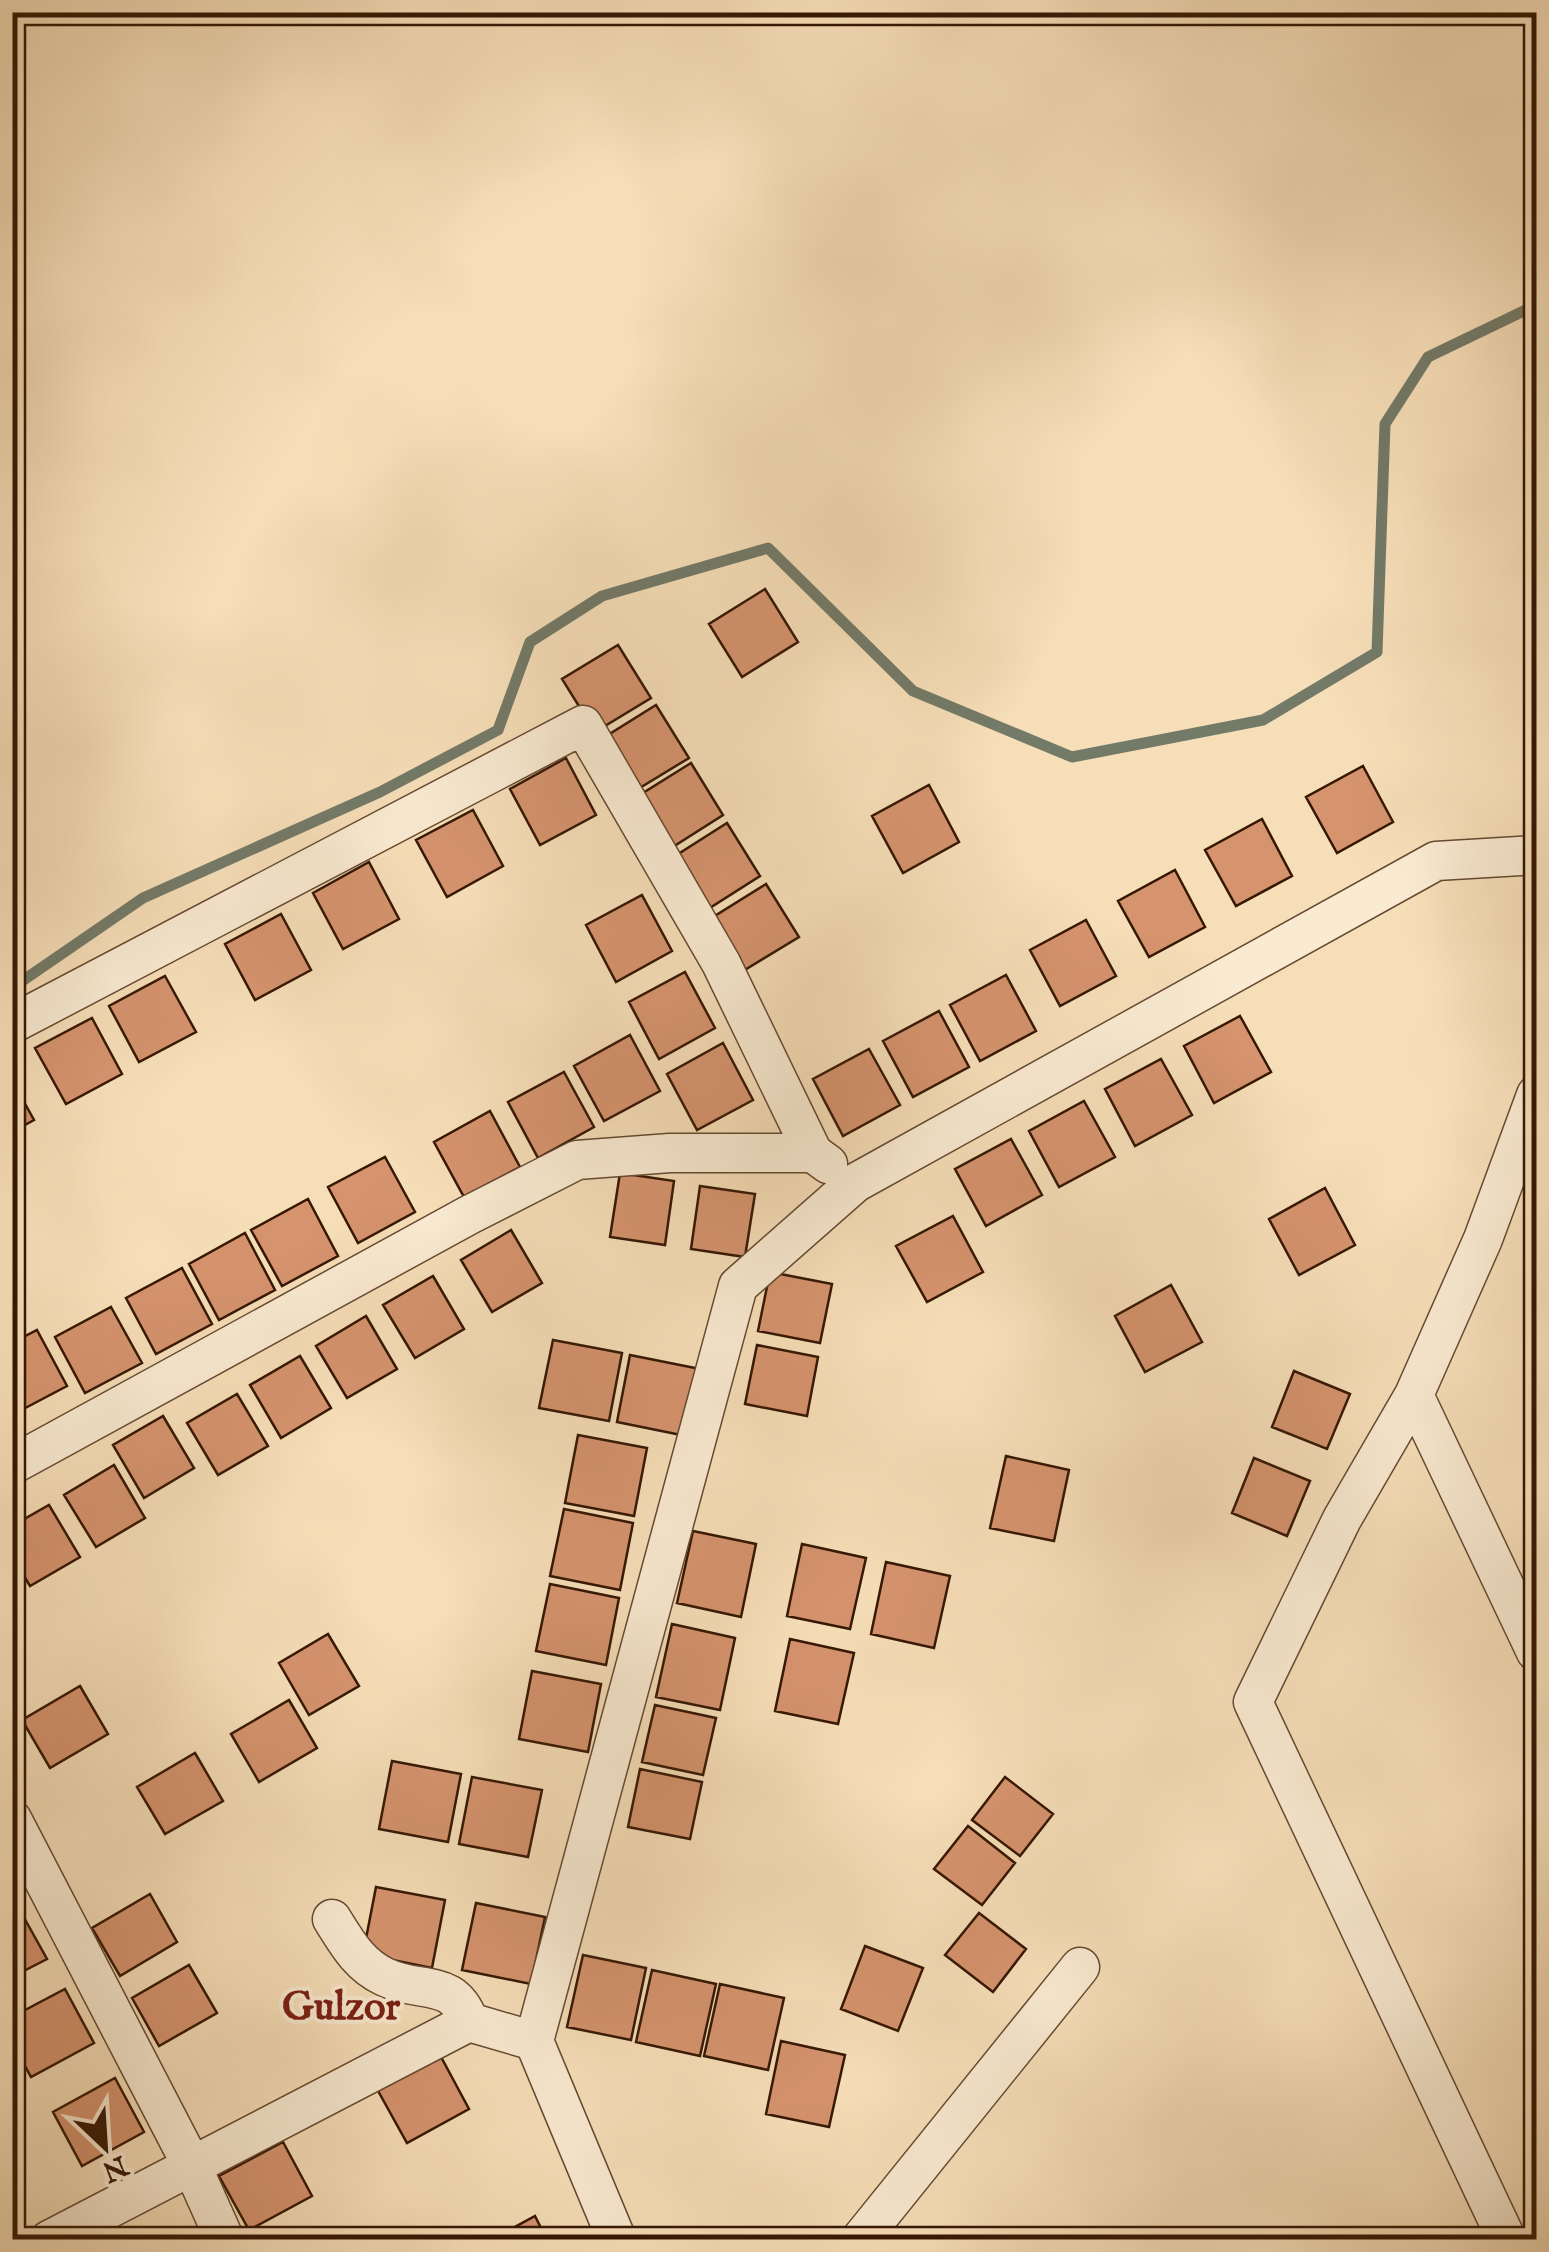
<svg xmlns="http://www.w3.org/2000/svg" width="1549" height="2252" font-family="'IM FELL English',serif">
<rect width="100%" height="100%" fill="#f6deb8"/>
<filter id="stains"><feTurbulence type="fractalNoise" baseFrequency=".002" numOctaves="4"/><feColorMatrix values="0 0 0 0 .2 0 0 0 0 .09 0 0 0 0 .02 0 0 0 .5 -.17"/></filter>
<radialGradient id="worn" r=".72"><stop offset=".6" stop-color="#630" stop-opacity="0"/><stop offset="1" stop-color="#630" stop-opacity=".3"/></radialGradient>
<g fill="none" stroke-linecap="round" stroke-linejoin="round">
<!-- stream -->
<path stroke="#737a68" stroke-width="11" d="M12,988L143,898L380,792L498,730L530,642L602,596L768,548L913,691L1072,757L1263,720L1377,652L1385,424L1428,357L1536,305"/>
</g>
<!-- building -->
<path fill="#d5936e" stroke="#351704" stroke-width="2.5" d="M765,589L798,642L742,677L709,624Z
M618,645L651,698L595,732L562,679Z
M656,705L689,758L633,792L600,740Z
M566,758L596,815L540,845L510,789Z
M691,763L723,815L668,850L635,798Z
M1363,766L1393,822L1337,853L1306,797Z
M929,785L959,842L903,873L872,816Z
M473,810L503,866L447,897L416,840Z
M1262,819L1292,876L1236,906L1205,850Z
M727,823L760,876L705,911L672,858Z
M369,862L399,919L343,949L313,893Z
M1175,870L1205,927L1149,957L1118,901Z
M766,884L799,937L743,971L710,919Z
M642,895L672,951L616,982L586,925Z
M281,914L311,970L255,1000L225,944Z
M1086,920L1116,976L1060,1006L1030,950Z
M685,972L715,1028L659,1059L629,1002Z
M1006,975L1036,1031L980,1061L950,1005Z
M165,976L196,1032L139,1062L109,1006Z
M939,1011L969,1067L913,1097L883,1041Z
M1240,1016L1271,1072L1214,1103L1184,1046Z
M92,1018L122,1074L66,1104L35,1048Z
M630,1035L660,1091L604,1121L574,1066Z
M723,1043L753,1100L697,1130L667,1074Z
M869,1049L900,1105L843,1136L813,1079Z
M1161,1059L1192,1115L1135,1146L1105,1089Z
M564,1072L594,1127L538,1158L508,1102Z
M12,1080L34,1120L12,1132Z
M1084,1101L1115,1157L1059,1187L1029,1131Z
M490,1111L520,1167L464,1197L434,1142Z
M1011,1139L1042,1195L986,1226L955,1169Z
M385,1157L415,1212L358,1243L328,1187Z
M620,1173L674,1181L665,1245L610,1237Z
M700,1186L755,1194L745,1257L691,1249Z
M1325,1188L1355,1245L1299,1275L1269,1219Z
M308,1199L338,1256L282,1286L251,1230Z
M953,1216L983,1272L927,1302L896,1246Z
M511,1230L542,1283L492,1312L461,1260Z
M245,1233L275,1290L219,1320L189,1264Z
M182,1268L212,1324L156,1354L126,1298Z
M770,1272L832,1284L820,1343L758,1331Z
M433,1276L464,1329L415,1358L383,1305Z
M1171,1285L1202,1342L1145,1372L1115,1316Z
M111,1307L142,1363L85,1393L55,1337Z
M366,1316L397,1369L347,1398L316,1346Z
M37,1330L67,1386L12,1415V1343Z
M553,1340L622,1353L609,1421L539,1408Z
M757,1345L818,1357L807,1416L745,1404Z
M630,1355L700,1369L686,1436L617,1422Z
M300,1356L331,1408L281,1438L250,1385Z
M1294,1371L1350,1394L1327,1449L1272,1427Z
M237,1394L268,1446L218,1475L187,1423Z
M163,1416L194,1468L144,1498L113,1445Z
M578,1435L647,1448L634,1516L565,1503Z
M1006,1456L1069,1470L1054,1541L990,1528Z
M1254,1458L1310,1481L1287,1536L1232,1513Z
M114,1465L145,1518L96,1547L64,1495Z
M49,1505L80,1557L30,1586L12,1556V1526Z
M564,1509L633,1523L620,1590L550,1576Z
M693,1531L756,1544L741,1617L677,1603Z
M802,1544L866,1558L850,1629L787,1616Z
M886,1562L950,1576L934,1648L871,1634Z
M550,1584L619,1598L606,1665L536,1651Z
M672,1624L735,1638L720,1710L656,1697Z
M328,1634L359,1686L309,1715L279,1663Z
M790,1639L854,1653L838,1724L775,1711Z
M532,1671L601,1684L588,1752L519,1739Z
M80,1686L108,1734L50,1768L22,1720Z
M289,1700L317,1748L259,1782L231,1734Z
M655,1705L716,1718L703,1775L642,1762Z
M195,1753L223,1801L165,1834L137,1787Z
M392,1761L461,1774L448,1842L379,1829Z
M640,1769L702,1782L690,1839L628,1827Z
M472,1777L542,1790L528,1857L459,1844Z
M1005,1777L1053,1814L1020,1856L972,1820Z
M968,1826L1015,1863L982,1905L934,1869Z
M376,1887L445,1900L432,1968L363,1954Z
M150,1894L177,1942L120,1976L92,1928Z
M476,1903L545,1917L531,1984L462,1970Z
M17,1905L47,1959L12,1977V1907Z
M979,1913L1026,1949L993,1992L945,1955Z
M865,1946L923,1968L898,2031L841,2009Z
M583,1955L646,1968L631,2040L567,2027Z
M189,1965L217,2013L159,2046L132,1998Z
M652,1970L716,1984L700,2056L636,2042Z
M720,1984L784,1998L768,2070L704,2056Z
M65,1989L94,2043L31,2077L12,2042V2017Z
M781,2041L845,2055L829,2127L766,2114Z
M440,2055L469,2109L407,2143L377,2089Z
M115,2078L144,2132L82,2166L53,2112Z
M283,2142L312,2196L249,2230L219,2176Z
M535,2216L547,2240H491Z
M166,2230L171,2240H148Z"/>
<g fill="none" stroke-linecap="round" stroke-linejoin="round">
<!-- minor casing -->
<g stroke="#654931" stroke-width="41">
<path id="minor" d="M12,1024L583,725L721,963L813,1153
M1414,1395L1536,1652
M12,1465L469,1215L577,1160L670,1153H813L828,1164
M12,1819L191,2164L225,2240
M332,1919C347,1943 359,1965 385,1977C420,1994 454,1977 469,2022
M49,2240L469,2022L534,2041
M617,2240L534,2041L738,1286L855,1183L1436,861L1536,855
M860,2240L1080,1967
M1507,2240L1253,1702L1342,1519L1414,1395L1483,1239L1536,1095"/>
</g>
<!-- minor -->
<use href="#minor" stroke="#f9ead1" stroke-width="38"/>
</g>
<g text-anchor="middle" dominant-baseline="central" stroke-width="8" stroke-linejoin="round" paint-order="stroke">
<!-- quarter labels -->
<g font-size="40" font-weight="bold" fill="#7a1f14" stroke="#f9ead1">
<text x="341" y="2008">Gulzor</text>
</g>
</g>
<!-- margin -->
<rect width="1549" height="2252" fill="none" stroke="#f6deb8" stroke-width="50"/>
<rect x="15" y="15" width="1519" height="2222" fill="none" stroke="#351704" stroke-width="5"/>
<rect x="25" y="25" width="1499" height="2202" fill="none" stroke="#351704" stroke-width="2.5"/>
<!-- north arrow -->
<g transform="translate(105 2147) rotate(155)" stroke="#f9ead1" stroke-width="8" paint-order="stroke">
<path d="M0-8L18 38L0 25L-18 38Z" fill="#351704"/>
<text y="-15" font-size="28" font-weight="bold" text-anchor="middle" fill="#351704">N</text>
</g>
<rect width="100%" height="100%" filter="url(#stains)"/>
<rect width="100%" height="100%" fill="url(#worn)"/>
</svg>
